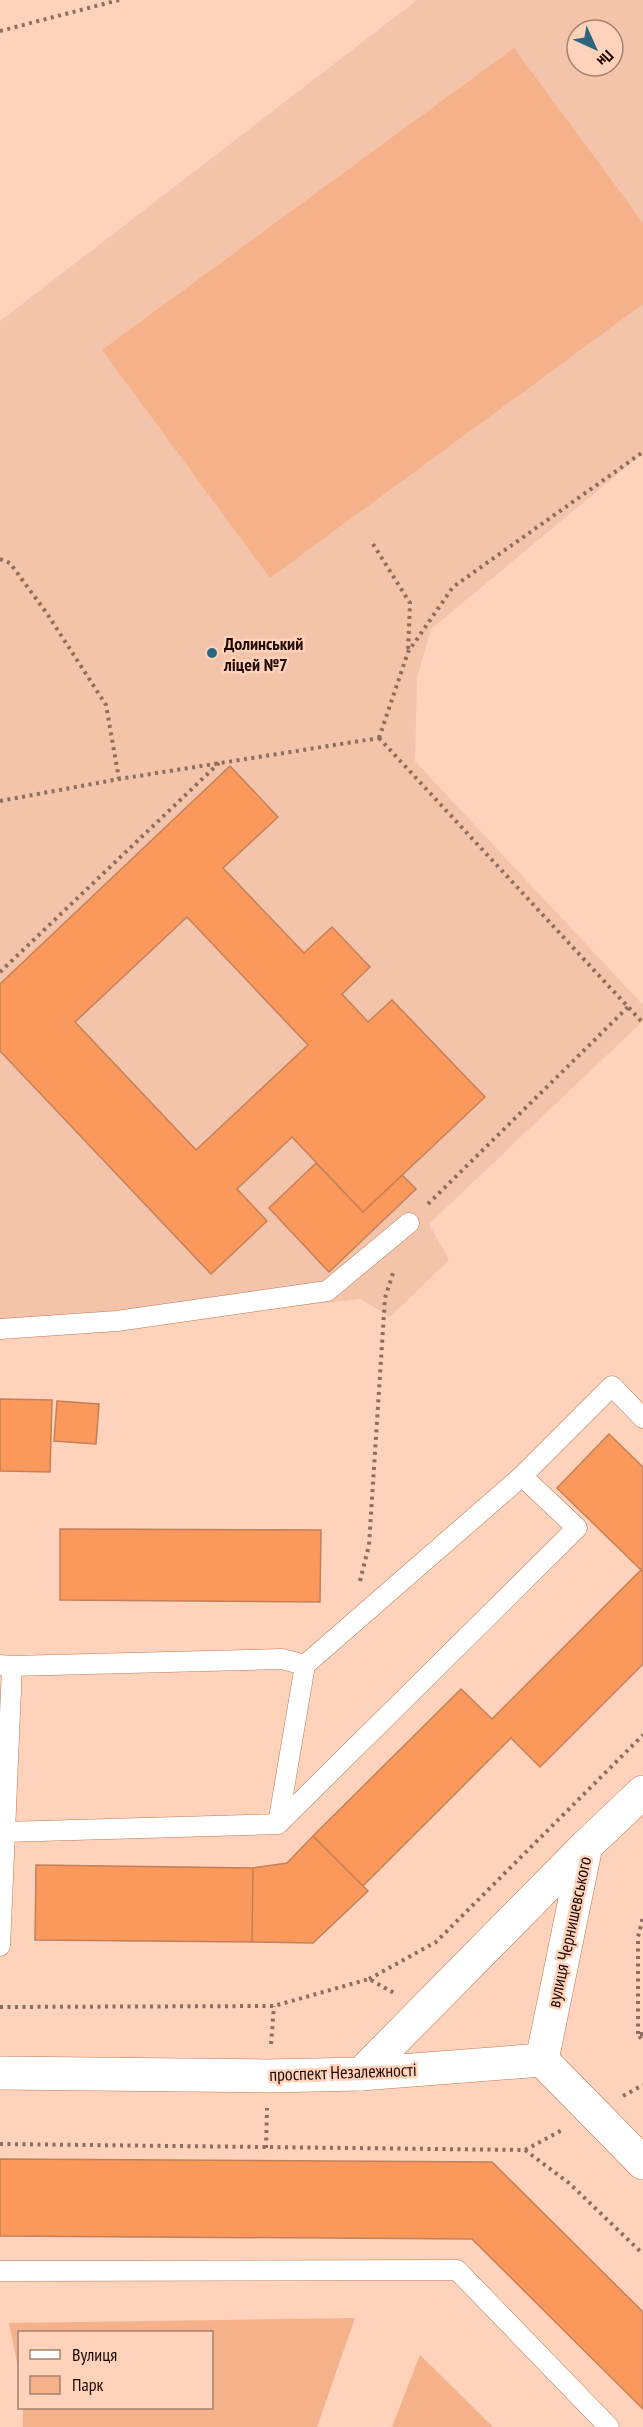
<svg xmlns="http://www.w3.org/2000/svg" width="643" height="2427" font-family="'PT Sans Narrow',sans-serif">
<rect width="100%" height="100%" fill="#ffd3bb"/>
<!-- built -->
<path fill="#f3c4aa" fill-rule="evenodd" d="M417,0H643V453L431,629L417,678L415,761L643,1005V1021L429,1224L449,1260L390,1317L361,1299L0,1338V321ZM577,30H613V66H577Z"/>
<!-- green -->
<path fill="#f5b18a" d="M514,48L643,223V304L270,578L102,350Z
M355,2318L317,2427H23V2408H212V2332H20L19,2372L9,2323Z
M420,2355L493,2427H392Z"/>
<!-- building -->
<path fill="#fb985c" stroke="#c38059" stroke-width="1.5" fill-rule="evenodd" d="M230,766L278,817L223,868L304,953L332,927L370,967L342,994L368,1022L392,1000L485,1097L363,1212L292,1137L237,1189L267,1221L211,1274L0,1051V984ZM187,917L308,1045L196,1150L75,1022Z
M316,1163L363,1212L402,1175L416,1189L329,1272L269,1208Z
M0,1399L52,1400L50,1472L0,1471Z
M57,1401L99,1404L96,1444L54,1441Z
M609,1434L643,1467V1568L641,1570L557,1488Z
M60,1529L321,1530L320,1602L60,1600Z
M641,1570L643,1571V1664L540,1767L511,1738L363,1886L313,1836L461,1689L492,1719Z
M313,1836L368,1891L313,1943L252,1942L253,1868L287,1863Z
M36,1865L253,1868L252,1942L35,1940Z
M0,2159L492,2162L643,2312V2409L472,2239L0,2236Z"/>
<g fill="none" stroke-linecap="round" stroke-linejoin="round">
<!-- lane casing -->
<g stroke="#bb7952" stroke-width="21">
<path id="lane" d="M0,1329L117,1321L327,1291L409,1223
M0,1665L12,1666L5,1832L278,1824L577,1528L522,1476L612,1386L643,1418
M12,1666L282,1659L305,1665
M278,1824L305,1665L522,1476
M0,1946L5,1832
M0,2271L457,2270L609,2427"/>
</g>
<!-- street casing -->
<g stroke="#bb7952" stroke-width="34">
<path id="street" d="M542,2060L586,1846L643,1792
M361,2074L586,1846"/>
</g>
<!-- secondary casing -->
<g stroke="#bb7952" stroke-width="34">
<path id="secondary" d="M0,2073L268,2076L361,2074L542,2060L643,2163"/>
</g>
<!-- path -->
<path stroke="#8f6d5e" stroke-width="4" stroke-dasharray="3 4.5" stroke-linecap="butt" d="M0,31L119,0
M373,544L410,603L408,651
M0,559L10,563L48,615L106,705L119,779
M379,738L408,652L453,587L643,452
M379,738L643,1023
M0,801L119,779L379,738
M0,972L219,763
M428,1204L628,1007
M360,1581L369,1545L385,1298L393,1273
M369,1979L436,1942L643,1735
M0,2007L274,2006L369,1979L394,1993
M638,2034V1937L643,1917
M643,2034H638L643,2041
M271,2044L274,2006
M623,2096L643,2085
M0,2144L525,2150L564,2129
M266,2148L267,2108
M525,2150L569,2183L643,2254"/>
<!-- lane -->
<use href="#lane" stroke="#fff" stroke-width="20"/>
<!-- street -->
<use href="#street" stroke="#fff" stroke-width="33"/>
<!-- secondary -->
<use href="#secondary" stroke="#fff" stroke-width="33"/>
</g>
<!-- markers -->
<circle fill="#2e6680" stroke="#ffd3bb" stroke-width="2" cx="212" cy="653" r="6"/>
<g text-anchor="middle" dominant-baseline="central" stroke-width="5" stroke-linejoin="round" paint-order="stroke">
<!-- poi labels -->
<g font-size="18" font-weight="bold" fill="#1f0700" stroke="#ffd3bb" text-anchor="start">
<text x="224" y="643">Долинський<tspan x="224" dy="21">ліцей №7</tspan></text>
</g>
<!-- street labels -->
<g font-size="18" fill="#1f0700" stroke="#ffd3bb">
<text transform="translate(569 1932) rotate(-78)">вулиця Чернишевського</text>
<text transform="translate(343 2072) rotate(-2)">проспект Незалежності</text>
</g>
</g>
<!-- legend -->
<rect x="18" y="2331" width="195" height="78" fill="#ffd3bb" stroke="#a58170" stroke-width="1.5"/>
<rect x="30" y="2350" width="30" height="9" fill="#ffffff" stroke="#a58170" stroke-width="1.5"/>
<text x="72" y="2361" font-size="18" fill="#1f0700">Вулиця</text>
<rect x="30" y="2376" width="30" height="18" fill="#f5b18a" stroke="#a58170" stroke-width="1.5"/>
<text x="72" y="2391" font-size="18" fill="#1f0700">Парк</text>
<!-- north arrow -->
<g transform="translate(595 48) rotate(135)"><circle r="28" fill="#ffd3bb" stroke="#a58170" stroke-width="1.5"/>
<path d="M0-4.5L10 22L0 15L-10 22Z" fill="#2e6680"/>
<text y="-9" font-size="16" font-weight="bold" text-anchor="middle" fill="#1f0700">Пн</text>
</g>
</svg>
